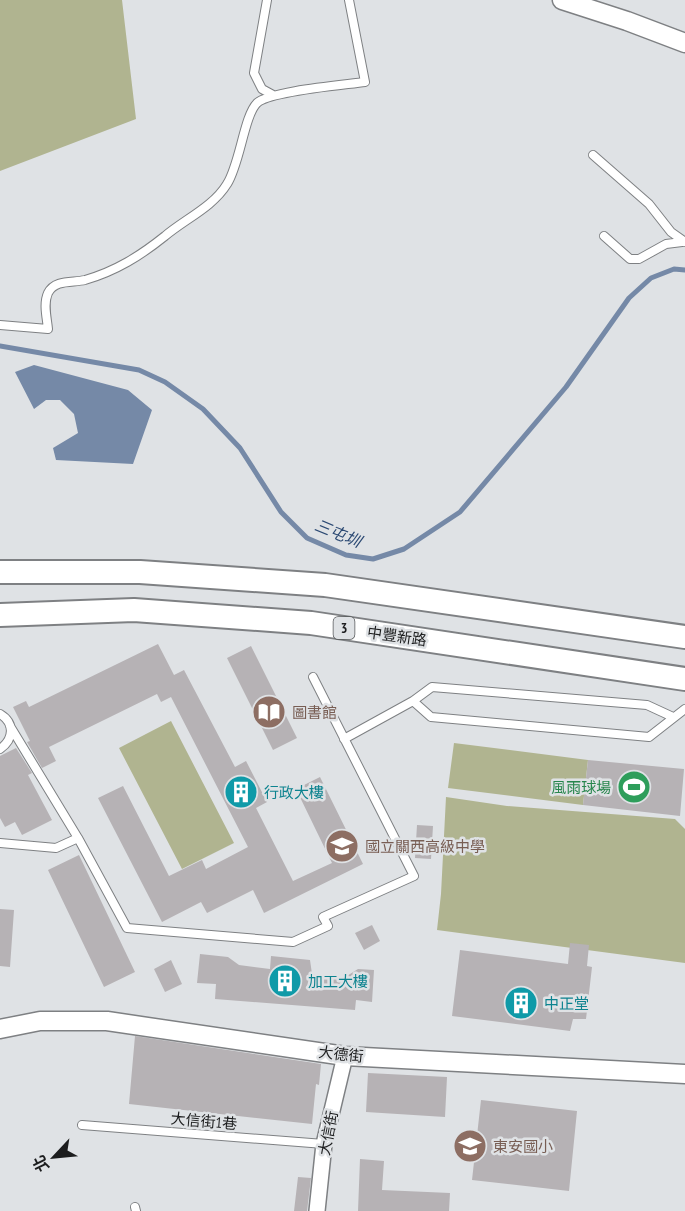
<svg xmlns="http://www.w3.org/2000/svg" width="685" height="1211" font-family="'PT Sans Narrow','Noto Sans TC',sans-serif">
<rect width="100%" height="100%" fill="#dfe2e5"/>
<!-- green -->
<path fill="#b0b490" d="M0,0H122L136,119L0,171Z
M171,721L234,843L182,869L119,748Z
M454,743L588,760L583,805L448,788Z
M446,797L507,806L675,819L685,829V963L437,930L441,894Z"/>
<!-- water -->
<path fill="#7589a7" d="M34,365L128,390L152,410L133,464L56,460L53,448L78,433L74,414L60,400H46L34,409L15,372Z"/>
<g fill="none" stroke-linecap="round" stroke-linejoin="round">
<!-- stream -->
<path stroke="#7589a7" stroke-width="5" d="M0,346L139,370L165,382L203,409L240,448L281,512L307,538L346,555L373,559L404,549L460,512L566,387L629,298L651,278L674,269L685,270"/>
</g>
<!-- building -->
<path fill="#b6b2b5" d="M158,644L174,675L184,670L235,767L246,761L267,802L256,808L293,881L332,863L296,789L320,777L363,864L264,913L253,890L207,913L201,902L162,922L98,798L123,786L169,876L202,860L206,869L248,847L171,697L161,702L157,694L49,747L56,761L42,768L27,742L30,741L13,707L26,701L29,707Z
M251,646L297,738L273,750L227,658Z
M16,748L32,773L28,775L52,820L22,835L15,822L5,827L0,818V756Z
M588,760L684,769L680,816L583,805Z
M417,825L433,826L431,859L415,858Z
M79,855L135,972L104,987L48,870Z
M0,909L14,910L10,967L0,966Z
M372,925L380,941L364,950L355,933Z
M570,943L589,945L587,966L592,967L586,1019H573L570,1031L452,1016L460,950L568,964Z
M200,954L228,957L239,965L270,969L271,956L310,960L312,974L342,979L358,969L374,970L372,1002L356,1000L355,1010L215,999L216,984L197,983Z
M171,960L182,984L165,992L154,969Z
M135,1036L321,1064L319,1085L316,1084L312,1124L129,1104Z
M368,1073L447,1077L445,1117L366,1112Z
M481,1100L577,1111L569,1191L472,1180Z
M360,1159L384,1161L382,1190L450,1193L449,1211H358Z
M298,1177L311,1178L307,1211H294Z"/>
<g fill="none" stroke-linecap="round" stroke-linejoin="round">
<!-- service casing -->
<g stroke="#7e8083" stroke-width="10">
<path id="service" d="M267,0L254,73L262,89L273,95
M593,155L649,204L671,232L685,242
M604,236L630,259H639L666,244L682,242
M0,325L48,329C47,318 43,304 48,293C55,279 73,283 85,280C116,271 140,256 165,236C185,219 213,207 227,184C240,164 244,116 257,103C270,91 344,85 365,82L349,0
M0,714C15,723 14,739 0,749
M673,717L647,705L432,687L413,701L431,717L649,737L685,709
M10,726L78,838
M344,739L413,701
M0,843L56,848L78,838L127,928L293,942L328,926L323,917L414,876L313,677
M82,1125L324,1144
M135,1207L136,1211"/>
</g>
<!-- minor casing -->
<g stroke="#7e8083" stroke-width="18">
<path id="minor" d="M317,1211L324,1144L345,1056"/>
</g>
<!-- tertiary casing -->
<g stroke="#7e8083" stroke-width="21">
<path id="tertiary" d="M562,0L627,21L685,43
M0,1029L40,1021H107L345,1056L685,1074"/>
</g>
<!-- primary casing -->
<g stroke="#7e8083" stroke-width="26">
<path id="primary" d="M0,572H140L325,585L685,637
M0,615L134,610L311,623L685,679"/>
</g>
<!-- service -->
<use href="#service" stroke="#fff" stroke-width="8"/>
<!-- minor -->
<use href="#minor" stroke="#fff" stroke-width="15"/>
<!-- tertiary -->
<use href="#tertiary" stroke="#fff" stroke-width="18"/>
<!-- primary -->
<use href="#primary" stroke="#fff" stroke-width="22"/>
</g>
<!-- icons -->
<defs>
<g id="library-disc" transform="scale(1.725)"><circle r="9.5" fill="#8d6e63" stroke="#dfe2e5"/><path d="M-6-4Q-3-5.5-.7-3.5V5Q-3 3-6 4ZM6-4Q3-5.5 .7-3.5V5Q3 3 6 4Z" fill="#fff"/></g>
<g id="stadium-disc" transform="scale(1.725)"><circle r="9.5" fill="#2e9e5b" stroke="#dfe2e5"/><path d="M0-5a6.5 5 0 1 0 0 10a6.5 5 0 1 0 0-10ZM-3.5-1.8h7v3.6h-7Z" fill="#fff"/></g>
<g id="building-disc" transform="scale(1.725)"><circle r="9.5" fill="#0f9aa8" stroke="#dfe2e5"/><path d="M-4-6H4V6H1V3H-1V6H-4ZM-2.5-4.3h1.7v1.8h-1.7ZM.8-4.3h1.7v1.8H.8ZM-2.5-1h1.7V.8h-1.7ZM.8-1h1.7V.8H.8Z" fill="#fff"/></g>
<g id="school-disc" transform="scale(1.725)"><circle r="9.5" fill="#8d6e63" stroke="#dfe2e5"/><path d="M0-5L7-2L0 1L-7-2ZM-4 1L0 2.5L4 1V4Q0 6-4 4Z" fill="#fff"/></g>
</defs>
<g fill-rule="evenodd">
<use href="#library-disc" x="269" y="712"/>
<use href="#stadium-disc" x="634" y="787"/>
<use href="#building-disc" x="241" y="792"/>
<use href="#school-disc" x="342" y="846"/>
<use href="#building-disc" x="285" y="981"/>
<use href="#building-disc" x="521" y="1003"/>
<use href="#school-disc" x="470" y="1146"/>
</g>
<g text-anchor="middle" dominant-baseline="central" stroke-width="5" stroke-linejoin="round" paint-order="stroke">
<!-- shield labels -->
<rect fill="#dfe2e5" stroke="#56585a" stroke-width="1.5" x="333.5" y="617" width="21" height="22" rx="4.5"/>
<g font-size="14" font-weight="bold" fill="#1c1d1e">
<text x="344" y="628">3</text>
</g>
<!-- street labels -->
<g font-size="15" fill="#1c1d1e" stroke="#dfe2e5">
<text transform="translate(397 636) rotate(8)">中豐新路</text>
<text transform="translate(341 1054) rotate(6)">大德街</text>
<text transform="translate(204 1121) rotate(5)">大信街1巷</text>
<text transform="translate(328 1133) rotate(-79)">大信街</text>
</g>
<!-- education labels -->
<g font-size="15" fill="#785e54" stroke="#dfe2e5" text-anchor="start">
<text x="292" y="712">圖書館</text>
<text x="365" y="846">國立關西高級中學</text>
<text x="493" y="1146">東安國小</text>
</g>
<!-- leisure labels -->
<g font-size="15" fill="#27864d" stroke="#dfe2e5" text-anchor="end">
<text x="611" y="787">風雨球場</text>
</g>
<!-- culture labels -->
<g font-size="15" fill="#0d838f" stroke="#dfe2e5" text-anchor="start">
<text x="264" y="792">行政大樓</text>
<text x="308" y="981">加工大樓</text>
<text x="544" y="1003">中正堂</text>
</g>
<!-- water labels -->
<g font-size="16" font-style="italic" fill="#2b4973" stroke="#dfe2e5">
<text transform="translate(338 533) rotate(22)">三屯圳</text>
</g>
</g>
<!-- north arrow -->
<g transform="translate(54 1157) rotate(244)" stroke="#dfe2e5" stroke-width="4.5" paint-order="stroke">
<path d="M0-4.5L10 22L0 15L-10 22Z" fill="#1c1d1e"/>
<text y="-9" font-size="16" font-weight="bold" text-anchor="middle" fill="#1c1d1e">北</text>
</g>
</svg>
